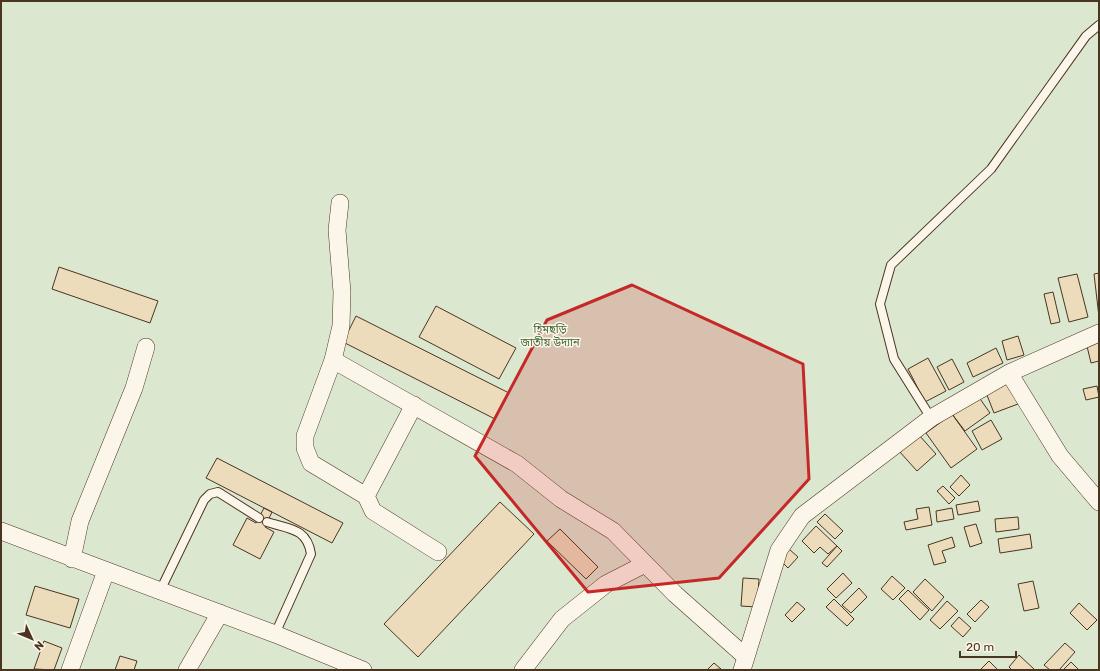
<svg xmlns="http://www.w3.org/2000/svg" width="1100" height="671" font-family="Rubik,'Noto Sans Bengali',sans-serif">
<rect width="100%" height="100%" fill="#fbf6e9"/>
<!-- green -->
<path fill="#dce7d0" stroke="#887966" d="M1,1H1099V670H1Z"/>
<!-- building -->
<path fill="#ecdcbc" stroke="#4a3520" d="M59,267L158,301L150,323L52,289Z
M1099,273V317L1094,274Z
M1077,274L1088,317L1069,322L1058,278Z
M1053,292L1060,322L1051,324L1044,294Z
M436,306L516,348L499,379L419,337Z
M356,316L509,393L495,419L343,342Z
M1018,336L1024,355L1007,360L1002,341Z
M1099,341V361L1091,363L1086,342Z
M996,348L1003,363L973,377L967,363Z
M928,358L946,391L925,402L908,369Z
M952,359L964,382L949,390L937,367Z
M1009,381L1018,404L994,413L985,390Z
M1097,386L1099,397L1086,400L1083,389Z
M978,396L990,413L965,431L952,414Z
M952,414L977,449L951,468L926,433Z
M991,420L1002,439L982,450L972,431Z
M918,434L936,454L917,471L899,451Z
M217,458L343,523L332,543L206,478Z
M961,475L970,485L959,496L950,487Z
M943,486L955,498L949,504L937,491Z
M978,501L980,511L958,515L956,505Z
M500,502L534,534L418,657L384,624Z
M929,507L932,525L906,530L904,522L918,519L916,509Z
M264,508L272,512L265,527L274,532L260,559L233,545L247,518L256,523Z
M952,508L954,519L937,522L936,511Z
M825,514L843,531L835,539L817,522Z
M1018,517L1019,529L996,532L995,519Z
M976,524L982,543L970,547L964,527Z
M816,526L837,546L828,554L820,547L814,553L802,541Z
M560,529L598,567L586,579L547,541Z
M1030,534L1032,548L1000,553L998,539Z
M952,537L955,547L942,551L946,562L934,565L928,545Z
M837,546L842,551L827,567L822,563Z
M789,549L798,557L788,568L779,559Z
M843,573L852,583L836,598L827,589Z
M892,576L905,588L893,600L881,589Z
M743,578L759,579L757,607L741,606Z
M925,579L944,597L932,611L913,592Z
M1033,581L1039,608L1024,611L1018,584Z
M35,586L79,599L70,628L26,615Z
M859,588L867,597L851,613L842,605Z
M908,590L929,610L920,620L899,599Z
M834,599L854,619L847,626L826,607Z
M981,600L989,607L975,622L967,614Z
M947,601L958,611L940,629L930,620Z
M797,602L805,609L792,622L785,615Z
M1079,603L1097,620L1087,630L1070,613Z
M959,617L971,628L963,637L951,626Z
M44,641L62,648L54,670L34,669Z
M1065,643L1075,652L1059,670H1050L1044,665Z
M1019,655L1035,670H1012L1009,667Z
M120,656L137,661L134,670H115Z
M989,661L998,670H980Z
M1071,662L1079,670H1063Z
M714,663L721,669L707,670Z"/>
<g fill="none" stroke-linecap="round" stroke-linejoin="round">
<!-- service casing -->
<g stroke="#4a3520" stroke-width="10">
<path id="service" d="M931,418L894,359L880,304L891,265L991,169L1086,36L1099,25
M267,522C289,529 307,528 311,554L275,634
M160,591L204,500L210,494L218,492L259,518"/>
</g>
<!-- minor casing -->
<g stroke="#4a3520" stroke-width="18">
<path id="minor" d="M340,203L337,230L342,292L341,326L333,360L305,436V448L311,463L366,496
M333,360L517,464L561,499L613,531L675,594L746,657
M1009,373L1060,456L1099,502
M414,405L366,496L373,511L438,552
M1,531L275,634L363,670
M72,559L80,521L134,388L146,347
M70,670L106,571
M187,670L220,613
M523,670L562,619L606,584L645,564
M742,670L779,550L802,516L931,418L1009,373L1099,333"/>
</g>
<!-- service -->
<use href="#service" stroke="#fbf6e9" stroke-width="8"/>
<!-- minor -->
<use href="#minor" stroke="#fbf6e9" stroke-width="17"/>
</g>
<!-- marked area -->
<path fill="#c62828" fill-opacity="0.2" stroke="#c62828" stroke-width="3" stroke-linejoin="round" d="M632,285L803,364L809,479L719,578L588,592L475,456L547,320Z"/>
<g text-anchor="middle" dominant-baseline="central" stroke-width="3" stroke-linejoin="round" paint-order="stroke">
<!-- park labels -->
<g font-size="11" fill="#436837" stroke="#fbf6e9">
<text x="550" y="329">হিমছড়ি<tspan x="550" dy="13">জাতীয় উদ্যান</tspan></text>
</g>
</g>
<!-- border -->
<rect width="1100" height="671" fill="none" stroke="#4a3520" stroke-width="4"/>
<!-- north arrow -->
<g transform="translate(32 639) rotate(134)" stroke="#fbf6e9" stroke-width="3" paint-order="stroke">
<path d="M0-3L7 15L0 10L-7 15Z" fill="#4a3520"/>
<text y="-6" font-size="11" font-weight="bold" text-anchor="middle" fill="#4a3520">N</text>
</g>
<!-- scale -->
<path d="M960 651v6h56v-6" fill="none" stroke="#4a3520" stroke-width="2"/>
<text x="966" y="651" font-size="12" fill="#4a3520" stroke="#fbf6e9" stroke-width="3" paint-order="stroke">20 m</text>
</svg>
